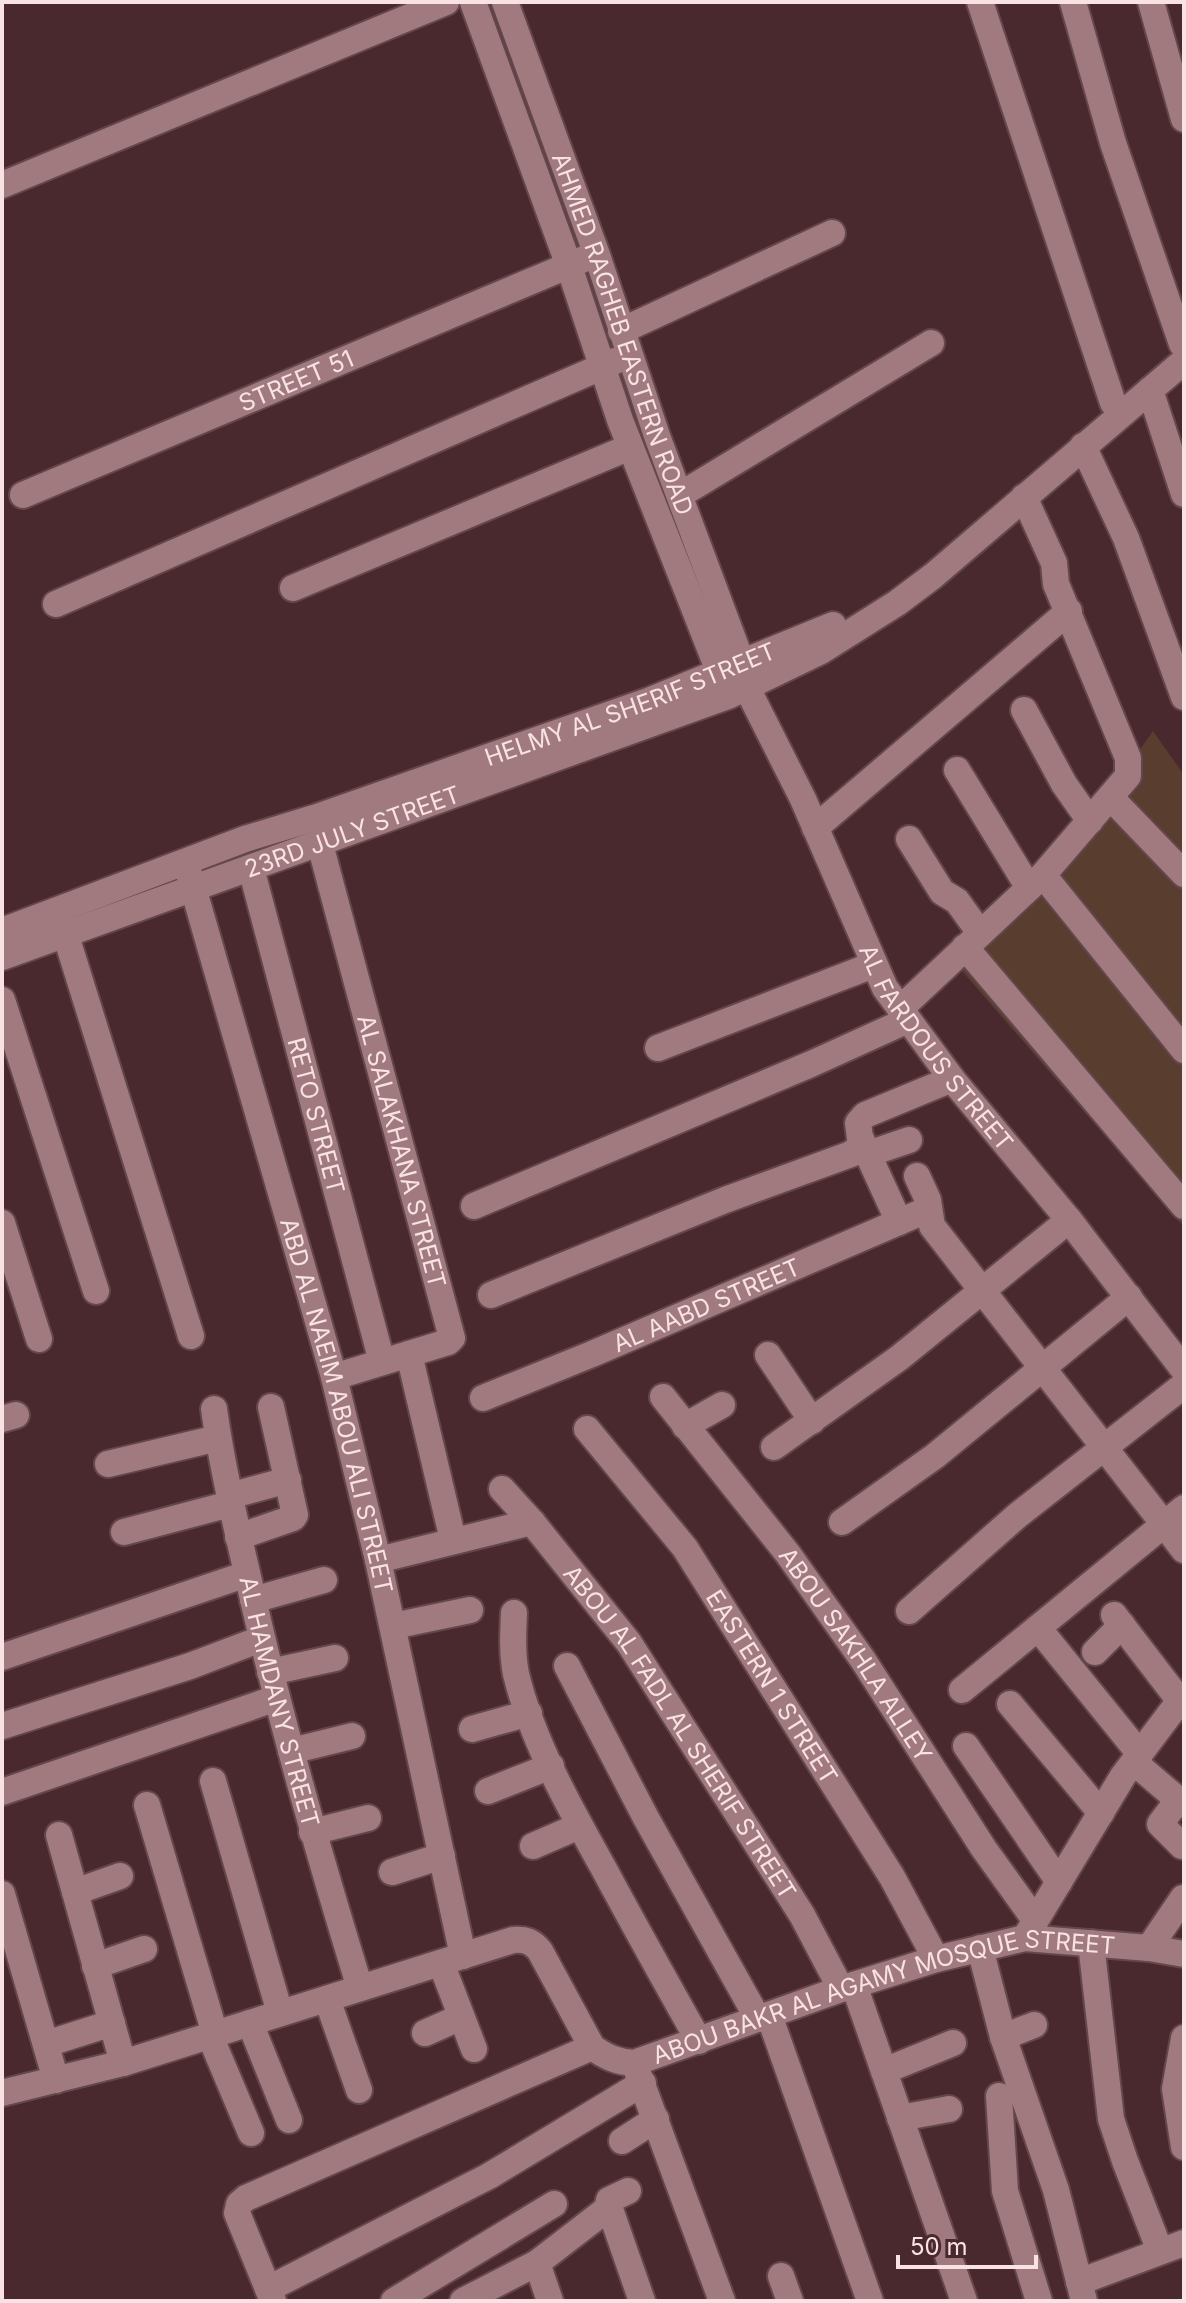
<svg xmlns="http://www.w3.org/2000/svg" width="1186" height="2303" font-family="Inter,sans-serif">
<rect width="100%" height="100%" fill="#49282e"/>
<!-- green -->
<path fill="#593d2f" d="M1153,731L1184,775V1227L955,963L1039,893Z"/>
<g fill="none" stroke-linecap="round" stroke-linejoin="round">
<!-- minor casing -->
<g stroke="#63474c" stroke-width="30">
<g id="minor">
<path d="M473,2L568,263L620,420L726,689"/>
<path id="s1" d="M505,2L597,255L657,436L742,663"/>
<path d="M980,2L1113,403"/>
<path d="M1073,2L1113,143L1182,344"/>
<path d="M1151,2L1184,119"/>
<path d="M2,185L446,2"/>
<path d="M621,331L832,233"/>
<path d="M1150,390L1184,494"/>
<path d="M1083,446L1126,538L1184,697"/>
<path id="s2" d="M23,495L584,259"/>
<path d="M680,495L931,343"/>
<path d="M293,588L630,447"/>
<path d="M56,604L615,361"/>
<path id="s3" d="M747,688L803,799L885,988L952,1079L1069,1220L1184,1370"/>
<path d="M1024,710L1064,784L1090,821"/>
<path d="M957,770L1029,888"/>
<path d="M1111,798L1184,874"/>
<path d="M815,828L1069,611"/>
<path d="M909,839L942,892L957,901L980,933"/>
<path id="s4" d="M320,844L452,1338L448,1342L334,1377"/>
<path id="s5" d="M251,868L382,1362"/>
<path id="s6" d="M188,870L334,1377L378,1560L463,1956"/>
<path d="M1043,875L1184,1050"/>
<path id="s7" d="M2,931L245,839L317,817L648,701L833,625"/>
<path d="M66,936L191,1336"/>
<path d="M965,947L1184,1206"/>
<path id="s8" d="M2,957L728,696L821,651L897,603L933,576L1184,361"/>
<path d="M2,1000L96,1291"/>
<path d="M900,1009L1043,875L1128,776V758L1056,584L1054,563L1024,497"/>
<path d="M658,1048L873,965"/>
<path d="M861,1139L899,1222"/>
<path d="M868,1154L909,1140"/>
<path d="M917,1176L928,1200L932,1226L1184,1550"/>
<path d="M474,1206L811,1064L908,1020"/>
<path d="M2,1223L39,1339"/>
<path d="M491,1295L725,1200L851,1154L861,1146L858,1123L865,1115L952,1079"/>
<path d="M409,1354L453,1540"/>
<path d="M768,1355L812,1421"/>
<path id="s9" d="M663,1397L788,1554L863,1660L984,1849L1035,1920"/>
<path id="s10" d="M483,1398L592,1354L929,1209"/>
<path id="s11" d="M214,1409C222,1466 235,1521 248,1577C279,1716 318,1852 360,1988"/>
<path d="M2,1419L16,1415"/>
<path d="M685,1426L722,1405"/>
<path id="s12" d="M587,1429L685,1548L892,1877L936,1959"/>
<path d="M774,1447L899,1358L1069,1220"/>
<path d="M108,1464L218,1438"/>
<path id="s13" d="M502,1489L532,1522L629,1643L802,1915L841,1989"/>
<path d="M229,1496L288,1480"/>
<path d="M842,1522L935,1456L1129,1297"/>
<path d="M124,1532L230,1504"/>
<path d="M238,1537L293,1518L295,1515L271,1407"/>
<path d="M378,1560L532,1522"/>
<path d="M253,1600L324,1580"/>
<path d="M909,1611L1018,1515L1184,1385"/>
<path d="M514,1613C513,1633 512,1654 516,1674C532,1741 571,1810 604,1869C635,1927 667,1984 699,2041"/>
<path d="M1114,1615L1180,1701"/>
<path d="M393,1626L470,1610"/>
<path d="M1038,1628L1140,1754"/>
<path d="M1095,1652L1122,1625"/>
<path d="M2,1657L247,1574"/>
<path d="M567,1666L646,1818L758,2019"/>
<path d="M270,1672L335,1658"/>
<path d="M962,1690L1184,1508"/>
<path d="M1010,1704L1101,1813"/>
<path d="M2,1726L190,1666L261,1639"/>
<path d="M472,1729L529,1713"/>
<path d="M966,1746L1059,1882"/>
<path d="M291,1751L352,1736"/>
<path d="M1134,1762L1184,1805"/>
<path d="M213,1781L280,2013"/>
<path d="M488,1791L551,1766"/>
<path d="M2,1792L277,1698"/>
<path d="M1178,1800L1160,1824L1182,1846"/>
<path d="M147,1805L215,2034"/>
<path d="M312,1832L368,1818"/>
<path d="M59,1835L123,2063"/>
<path d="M533,1846L579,1826"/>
<path d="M392,1872L442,1856"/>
<path d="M75,1892L120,1876"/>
<path d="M2,1894L56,2080"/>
<path d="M1028,1933L1123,1776L1184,1695"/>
<path d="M1091,1943L1111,2119L1125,2161L1160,2251"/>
<path d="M980,1948L1003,2037L1056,2190L1084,2301"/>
<path d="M1149,1948L1183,1898"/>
<path d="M441,1963L474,2049"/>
<path d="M95,1966L144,1949"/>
<path d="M854,1985L964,2301"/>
<path d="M327,1999L359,2090"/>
<path d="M769,2015L870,2301"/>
<path d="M250,2023L289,2120"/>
<path d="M425,2033L461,2017"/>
<path d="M210,2036L251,2133"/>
<path d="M1003,2037L1034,2025"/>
<path d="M1184,2038L1175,2089L1184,2147"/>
<path d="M46,2044L112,2023"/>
<path d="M636,2068L722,2301"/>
<path d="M884,2071L953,2043"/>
<path id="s14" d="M2,2093L123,2063L513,1940C525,1939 532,1941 540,1951L592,2047C606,2057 617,2062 634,2063L841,1989L936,1959L1025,1938L1149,1948L1184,1954"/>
<path d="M999,2096L1005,2191L1039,2301"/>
<path d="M900,2118L949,2109"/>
<path d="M622,2141L656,2119"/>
<path d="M607,2209L609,2200L628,2191"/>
<path d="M537,2263L550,2301"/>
<path d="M781,2276L790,2301"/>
<path d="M1079,2282L1184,2243"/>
<path d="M268,2289L489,2176L643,2083"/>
<path d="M273,2301L237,2213L239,2204L246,2198L592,2047"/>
<path d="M394,2301L554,2204"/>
<path d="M463,2301L537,2263L607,2209L611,2212L642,2301"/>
</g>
</g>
<!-- minor -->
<use href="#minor" stroke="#a17a7f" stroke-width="26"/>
</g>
<g text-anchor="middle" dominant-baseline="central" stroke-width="6" stroke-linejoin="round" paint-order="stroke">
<!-- street labels -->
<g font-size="24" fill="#f8e2e4" stroke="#49282e">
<text stroke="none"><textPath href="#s1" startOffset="352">AHMED RAGHEB EASTERN ROAD</textPath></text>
<text stroke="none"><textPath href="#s2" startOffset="296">STREET 51</textPath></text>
<text stroke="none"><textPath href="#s7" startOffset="668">HELMY AL SHERIF STREET</textPath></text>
<text stroke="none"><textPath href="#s8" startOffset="372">23RD JULY STREET</textPath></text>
<text stroke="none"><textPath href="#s3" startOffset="408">AL FARDOUS STREET</textPath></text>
<text stroke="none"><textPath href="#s5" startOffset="256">RETO STREET</textPath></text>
<text stroke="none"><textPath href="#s4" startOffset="318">AL SALAKHANA STREET</textPath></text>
<text stroke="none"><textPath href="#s10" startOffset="242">AL AABD STREET</textPath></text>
<text stroke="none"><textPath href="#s6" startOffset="556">ABD AL NAEIM ABOU ALI STREET</textPath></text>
<text stroke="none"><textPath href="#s9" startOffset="322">ABOU SAKHLA ALLEY</textPath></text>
<text stroke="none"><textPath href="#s12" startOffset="318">EASTERN 1 STREET</textPath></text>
<text stroke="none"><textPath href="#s11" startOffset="300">AL HAMDANY STREET</textPath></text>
<text stroke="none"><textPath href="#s13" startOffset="302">ABOU AL FADL AL SHERIF STREET</textPath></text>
<text stroke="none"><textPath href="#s14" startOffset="980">ABOU BAKR AL AGAMY MOSQUE STREET</textPath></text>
</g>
</g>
<!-- border -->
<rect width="1186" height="2303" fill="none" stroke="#f8e2e4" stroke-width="8"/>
<!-- scale -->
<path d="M898 2255v12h138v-12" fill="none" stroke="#f8e2e4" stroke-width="4"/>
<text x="910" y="2255" font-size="24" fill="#f8e2e4" stroke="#49282e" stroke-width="6" paint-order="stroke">50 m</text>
</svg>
